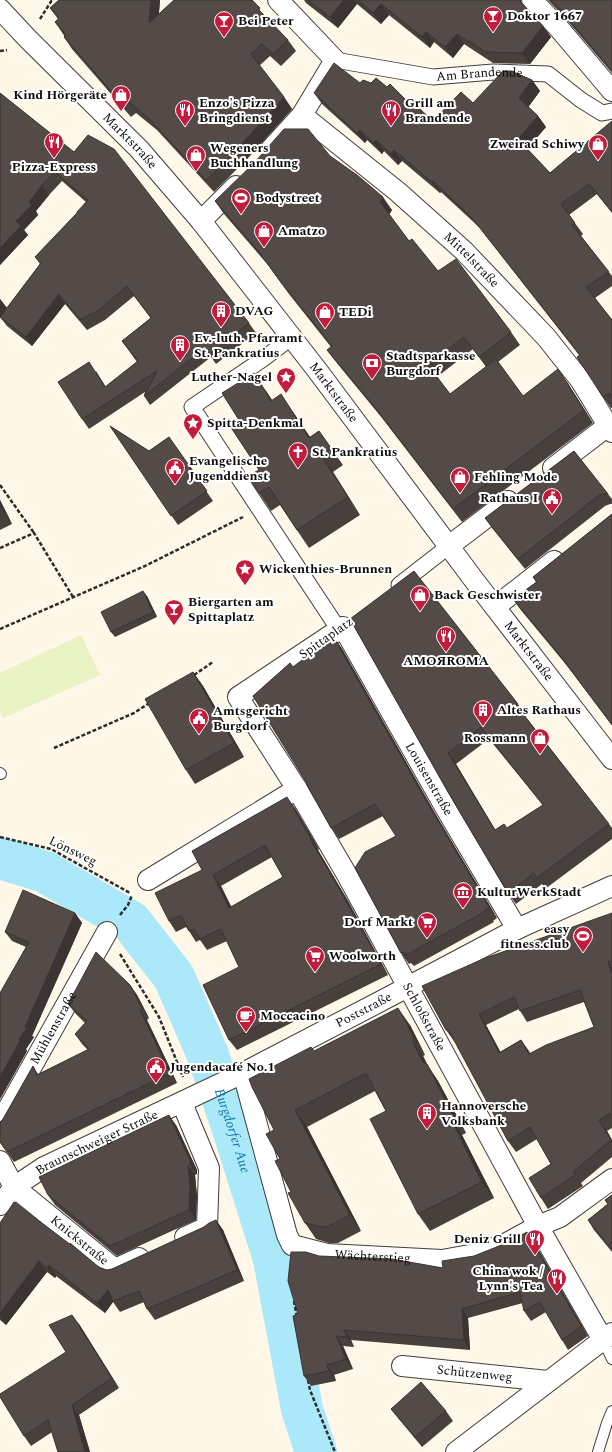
<svg xmlns="http://www.w3.org/2000/svg" width="612" height="1452" font-family="Spectral,serif">
<rect width="100%" height="100%" fill="#fff8e9"/>
<!-- pitch -->
<path fill="#e9f2c3" d="M81,635L100,675L3,718L0,710V673Z"/>
<g fill="none" stroke-linecap="round" stroke-linejoin="round">
<!-- river -->
<path stroke="#aae8fa" stroke-width="42" id="s1" d="M0,858L45,872L131,922L174,977L208,1055L233,1129L274,1259L302,1409L316,1452"/>
<!-- service casing -->
<g stroke="#3e3e3e" stroke-width="12">
<path id="service" d="M0,773L1,774
M603,1340L612,1359
M598,1452L607,1423L612,1411"/>
</g>
<!-- pedestrian casing -->
<g stroke="#3e3e3e" stroke-width="17">
<g id="pedestrian">
<path id="s2" d="M335,60L433,77L493,72L548,74L581,100L602,113L612,111"/>
<path d="M292,337L263,359L192,407L339,630"/>
<path d="M399,585L449,546"/>
</g>
</g>
<!-- minor casing -->
<g stroke="#3e3e3e" stroke-width="22">
<g id="minor">
<path d="M532,0L557,26L612,91"/>
<path id="s3" d="M0,9L28,39L139,149L201,221L317,370L474,580L612,759"/>
<path id="s4" d="M302,115L398,192L464,251L546,337L581,381L612,432"/>
<path d="M271,149L302,115L335,60L278,0"/>
<path d="M201,221L236,186"/>
<path d="M553,468L609,425"/>
<path d="M449,546L508,501"/>
<path d="M495,607L554,561"/>
<path d="M148,880L297,789"/>
<path id="s5" d="M517,929L446,809L343,627L238,697L297,789L347,875L538,1226L603,1340"/>
<path id="s6" d="M243,1073L287,1235L292,1245L327,1254L442,1260L475,1254L505,1244L538,1226L560,1217L612,1179"/>
<path d="M182,1103L209,1168L207,1227L185,1237"/>
<path id="s7" d="M0,1123L107,932"/>
<path id="s8" d="M0,1161L14,1187L115,1269L139,1258"/>
<path id="s9" d="M0,1205L14,1187L44,1167L243,1073L383,1000L517,929L612,886"/>
<path id="s10" d="M402,1366L548,1381"/>
<path d="M456,1452L612,1333"/>
</g>
</g>
<!-- path -->
<path stroke="#2d2d2d" stroke-width="2.5" stroke-dasharray="4 2" stroke-linecap="butt" d="M40,19L52,0
M0,51L7,50
M0,485L34,533
M0,548L34,533L73,597
M0,629L145,566L243,517
M194,675L213,662
M54,748L134,713L151,702
M0,837L51,849L130,893
M120,915L128,905L132,895
M120,954L159,1017L183,1077
M294,1301L297,1318
M308,1380L310,1390L335,1452"/>
<!-- service -->
<use href="#service" stroke="#fff" stroke-width="10"/>
<!-- pedestrian -->
<use href="#pedestrian" stroke="#fff" stroke-width="15"/>
<!-- minor -->
<use href="#minor" stroke="#fff" stroke-width="20"/>
</g>
<!-- wall -->
<path fill="#48403d" fill-rule="evenodd" d="M59,0H160L159,13L265,16L288,40L296,51L281,66L270,56L259,66L284,97L292,109L247,159L214,192L157,130L136,113L131,117L72,49L64,37H65L55,22L58,19L50,8Z
M304,0H521V2L543,26L551,37L530,64L493,63L464,44L453,58L434,42L430,48L389,15L381,24L357,4L338,28L306,3Z
M548,0H612V73L565,18Z
M532,80L540,91L528,107L538,116L546,127L527,149L550,173L612,121V213L597,194L569,215L583,234L581,236L612,276V286L595,298L612,320V408H611L603,397L579,355L480,228L441,192L440,193L402,161L398,165L384,151L382,154L367,140L365,143L322,104L314,93L360,83H371L387,87L408,102L433,121L473,103Z
M0,93L249,323L256,333L216,364L211,357L150,405L144,396L145,392L89,429L82,419L96,371L106,387L137,362L122,341L151,318L134,296L105,320L87,330L65,304L32,346L7,326L0,317V318V299L7,308L40,264L35,257L77,213L86,202L62,181L49,195L36,211L38,215L24,230L28,235L0,265Z
M330,156L392,210L389,214L409,241L438,271L511,332L520,345L498,362L523,396L567,382L593,423L462,522L382,418L336,362L327,350L331,347L289,294L268,265L224,214L215,201ZM473,349L486,367L450,394L437,377Z
M266,391L272,400L293,412L310,437L319,431L343,465L333,472L360,515L309,548L280,505L271,511L259,493V470L239,420Z
M110,426L149,451L169,437L213,501L178,525Z
M574,451L608,494L612,499V504H610L605,506L525,569L492,528L485,518Z
M0,500L12,524L0,530Z
M612,514V725L568,667L520,609L513,599L536,582L533,577Z
M147,596L157,617L115,637L111,632Z
M350,619L518,704L525,715V716L609,824L612,828V839L545,889L542,884L516,904L508,893ZM489,739L543,805L507,828L495,830L456,764Z
M341,647L436,815L497,918L493,921L494,922L414,966L411,963L409,964L401,953L396,836L383,816L339,839L331,828L308,785L293,667Z
M193,672L203,686L244,757L195,784L186,770Z
M295,808L319,849L318,850L348,901L388,975L237,1050L229,1040L239,967L227,941L207,950L200,940L196,942L189,931L186,927L176,932L169,921L202,870ZM272,857L283,877L231,907L221,886Z
M75,913L82,923L32,1036L34,1037L26,1049L27,1051L0,1099L26,947L12,941L5,932Z
M612,913V1128L607,1131L612,1140V1157L581,1183L583,1186L548,1209L541,1198L551,1164L537,1139L516,1152L508,1141L455,1040L454,1041L446,1030ZM584,1002L594,1027L530,1054L521,1040L500,1052L486,1025L519,1009L527,1022Z
M130,985L137,995L149,1018L147,1020L177,1083L14,1162L0,1142L3,1119L33,1066L38,1074L88,1050L82,1044L75,1034L85,1023L75,1013L68,1004Z
M410,1025L425,1055L423,1056L428,1066L438,1081L466,1133L462,1135L494,1198L430,1231L418,1214L386,1111L375,1091L307,1127L361,1231L338,1243H329L316,1239L305,1223L291,1192L280,1159L274,1130L315,1051Z
M176,1125L197,1170V1174L195,1175L197,1196L196,1220L117,1256L55,1205L48,1195Z
M612,1195V1252L594,1230L588,1220L608,1204L605,1200Z
M216,1220L223,1230L244,1281L155,1320L147,1309L144,1302L120,1312L113,1302L105,1313L56,1276L55,1278L47,1272L6,1325L0,1320V1223L107,1270L112,1269L204,1227Z
M534,1242L588,1336L568,1350L562,1340L546,1312L531,1321L524,1311L523,1303L468,1318L470,1350L351,1340L354,1347L343,1346L353,1369L334,1375L336,1381L311,1386L304,1376L298,1314L319,1256L443,1268L474,1256Z
M79,1324L119,1388L79,1415L90,1452H58L52,1432L31,1446L24,1436L66,1352Z
M391,1409L446,1411L453,1421L422,1447L398,1418Z"/>
<!-- shaded-wall -->
<path fill="#3b3432" d="M151,0H160L157,34L149,23Z
M344,0H354L357,4L338,28L330,17Z
M381,4L389,15L381,24L373,13Z
M543,26L551,37L530,64L522,53Z
M426,32L434,42L430,48L422,37Z
M457,34L464,44L453,58L445,47Z
M532,80L540,91L527,109L519,98Z
M284,97L292,109L247,159L239,147Z
M538,116L546,127L526,150L518,139Z
M360,130L367,140L365,143L357,133Z
M376,140L384,151L382,154L374,143Z
M394,150L402,161L398,165L391,154Z
M433,181L441,192L440,193L432,182Z
M42,185L49,195L36,211L38,215L24,230L28,235L0,265V248L29,202Z
M383,197L392,210L389,215L380,202Z
M59,294L65,304L32,346L26,337Z
M0,299L7,308L0,318Z
M558,369L567,382L593,423L584,410Z
M254,373L284,418L271,401Z
M281,394L293,412L322,455L309,438Z
M320,454L333,472L360,515L348,497Z
M0,500L12,524L0,506Z
M143,591L147,596L157,617L153,612Z
M333,636L341,647L436,815L497,918L489,907L428,804Z
M193,672L203,686L244,757L234,743Z
M448,753L456,764L502,841L495,830Z
M287,797L295,808L319,849L311,839Z
M310,839L318,850L348,901L388,975L381,964Z
M213,875L221,886L237,918L229,908Z
M75,913L82,923L32,1036L34,1037L26,1049L27,1051L0,1099V1077L19,1039Z
M608,962L612,968V974Z
M130,985L137,995L149,1018L142,1008Z
M398,1008L410,1025L425,1055L414,1038Z
M140,1010L147,1020L177,1083L170,1073Z
M479,1014L486,1025L507,1064L499,1053Z
M412,1040L423,1056L428,1066L438,1081L466,1133L454,1117L423,1062Z
M521,1040L529,1051L536,1066L529,1054Z
M295,1110L307,1127L361,1231L350,1215Z
M169,1115L176,1125L197,1170V1174L190,1164Z
M451,1119L462,1135L494,1198L482,1182Z
M599,1120L607,1131L612,1140V1141Z
M188,1166L195,1175L197,1196L196,1220L189,1210Z
M216,1220L223,1230L244,1281L237,1270Z
M527,1232L534,1242L588,1336L581,1326Z
M39,1261L47,1272L6,1325L0,1316V1313Z
M49,1265L56,1276L55,1278L47,1268Z
M108,1290L113,1302L105,1313L97,1303Z
M462,1309L468,1318L470,1350L464,1340Z
M72,1315L79,1324L119,1388L112,1378Z
M344,1330L351,1340L354,1347L347,1337Z
M336,1336L343,1346L353,1369L346,1359Z
M327,1365L334,1375L336,1381L329,1371Z
M72,1405L79,1415L90,1452H85Z"/>
<!-- building -->
<path fill="#544a47" stroke="#3b3432" fill-rule="evenodd" d="M59,0H151L149,23L174,0H252L260,8L259,10L288,40L273,54L262,44L251,54L284,97L239,147L206,180L149,119L128,101L123,105L64,37L66,35L55,22L59,18L50,8Z
M308,0H344L330,17Z
M357,0H519L543,26L522,53L486,52L457,34L445,47L426,32L422,37L381,4L373,13Z
M551,0H612V71L558,7Z
M334,63L360,83L363,80L371,83L376,78L387,87L390,84L408,102L410,100L433,121L461,92L473,103L503,71H511L532,80L519,98L538,116L518,139L550,173L612,121V212L589,184L561,204L575,223L572,225L609,272L586,287L612,320V397L609,393L603,397L577,357L580,355L472,218L433,181L432,182L394,150L391,154L376,140L374,143L360,130L357,133L314,93Z
M0,93L74,152L88,135L114,149L249,323L210,354L205,348L144,396L157,371L82,419L58,382L89,362L105,387L138,361L122,341L151,318L127,286L99,310L80,320L59,294L26,337L0,317L41,263L35,257L77,213V212L88,200L55,172L42,185L29,202L32,205L16,221L21,226L0,248Z
M284,129H308L330,156L357,175L383,197L380,202L409,241L412,239L438,271L456,259L511,332L479,357L464,337L428,365L450,394L496,359L523,396L558,369L584,410L453,509L373,405L327,350L332,346L280,281L259,252L215,201L255,162Z
M254,373L271,401L281,394L309,438L319,431L331,448L320,454L348,497L297,530L269,487L259,493L248,476L259,470L230,426L239,420L222,393Z
M110,426L149,451L169,437L207,491L171,516Z
M574,451L608,494H603L598,496L518,559L485,518Z
M0,506L2,509L0,510Z
M612,514V725L561,657L513,599L537,582L533,577Z
M414,571L518,704L516,705L609,824L537,878L534,873L508,893L448,792L350,619ZM481,727L543,805L507,828L504,824L495,830L448,753Z
M143,591L153,612L111,632L101,612Z
M333,636L428,804L489,907L485,910L486,911L406,955L404,952L401,953L355,868L365,852L396,836L375,804L331,828L307,785H308L253,696L290,663L293,667Z
M193,672L234,743L186,770L145,699Z
M287,797L311,839H310L340,890L381,964L229,1040L203,985L239,967L221,929L200,939L194,929L189,931L181,915L169,921L155,893L202,870L192,851ZM265,845L283,877L229,908L213,875Z
M23,890L75,913L25,1027L27,1028L19,1039L20,1041L0,1077V993L29,942L5,932Z
M612,913V961L608,962L612,974V1112L599,1120L611,1140L573,1172L575,1175L541,1198L529,1178L551,1164L530,1127L508,1141L448,1029L446,1030L422,986L483,959ZM580,990L594,1027L546,1045L529,1054L521,1040L499,1053L479,1014L514,997L520,1011Z
M96,952L130,985L142,1008L140,1010L170,1073L7,1152L0,1142V1122L3,1119L33,1066L37,1075L89,1049L75,1034L87,1021L68,1004Z
M398,1008L414,1038L412,1040L423,1062L427,1064L454,1117L451,1119L482,1182L418,1214L370,1119L386,1111L366,1073L295,1110L350,1215L327,1227L317,1226L305,1223L288,1193L291,1192L275,1161L280,1159L266,1134L274,1130L252,1087L249,1079L311,1047L314,1051Z
M169,1115L190,1160V1164L188,1166L190,1186L189,1210L110,1246L48,1195L39,1177Z
M612,1195V1241L608,1245L588,1220L608,1204L605,1200Z
M14,1202L71,1245L70,1243L100,1268L107,1270L112,1269L204,1227L209,1223L216,1220L237,1270L147,1309L139,1291L113,1301L108,1290L97,1303L49,1265L47,1268L39,1261L0,1313V1223Z
M527,1232L581,1326L562,1340L540,1302L524,1311L520,1292L462,1309L464,1340L344,1330L347,1337L336,1336L346,1359L327,1365L329,1371L304,1376L293,1316L298,1314L288,1281L291,1252H306L319,1256L392,1259L443,1268L442,1261L474,1256L504,1244Z
M72,1315L112,1378L72,1405L85,1452H58L48,1420L24,1436L0,1397V1394L66,1352L49,1325Z
M421,1382L446,1411L415,1437L391,1409Z"/>
<!-- icons -->
<defs>
<g id="bar-pin" transform="scale(1)"><path d="M0 17L-7.5 6A9.5 9.5 0 1 1 7.5 6Z" fill="#c31b3b" stroke="#fff"/><path d="M-6-5H6L.8 .8V4.5H3.5V6h-7V4.5H-.8V.8Z" fill="#fff"/></g>
<g id="shop-pin" transform="scale(1)"><path d="M0 17L-7.5 6A9.5 9.5 0 1 1 7.5 6Z" fill="#c31b3b" stroke="#fff"/><path d="M-5-2.5h2.3a2.7 3.5 0 0 1 5.4 0H5L5.5 6h-11ZM-1.5-2.5h3a1.5 2.3 0 0 0-3 0Z" fill="#fff"/></g>
<g id="restaurant-pin" transform="scale(1)"><path d="M0 17L-7.5 6A9.5 9.5 0 1 1 7.5 6Z" fill="#c31b3b" stroke="#fff"/><path d="M-5-6h1v4h1v-4h1v4h1v-4h1v5L-1.5 .5V6h-2V.5L-5-1ZM5-6V6H3V1.5H1.5Q1.5-4 5-6Z" fill="#fff"/></g>
<g id="stadium-pin" transform="scale(1)"><path d="M0 17L-7.5 6A9.5 9.5 0 1 1 7.5 6Z" fill="#c31b3b" stroke="#fff"/><path d="M0-5a6.5 5 0 1 0 0 10a6.5 5 0 1 0 0-10ZM-3.5-1.8h7v3.6h-7Z" fill="#fff"/></g>
<g id="building-pin" transform="scale(1)"><path d="M0 17L-7.5 6A9.5 9.5 0 1 1 7.5 6Z" fill="#c31b3b" stroke="#fff"/><path d="M-4-6H4V6H1V3H-1V6H-4ZM-2.5-4.3h1.7v1.8h-1.7ZM.8-4.3h1.7v1.8H.8ZM-2.5-1h1.7V.8h-1.7ZM.8-1h1.7V.8H.8Z" fill="#fff"/></g>
<g id="bank-pin" transform="scale(1)"><path d="M0 17L-7.5 6A9.5 9.5 0 1 1 7.5 6Z" fill="#c31b3b" stroke="#fff"/><path d="M-6-4H6V4H-6ZM0-2.3a2.3 2.3 0 1 0 0 4.6a2.3 2.3 0 1 0 0-4.6Z" fill="#fff"/></g>
<g id="sight-pin" transform="scale(1)"><path d="M0 17L-7.5 6A9.5 9.5 0 1 1 7.5 6Z" fill="#c31b3b" stroke="#fff"/><path d="M0-6L1.8-2.2L6-1.7L2.9 1.2L3.7 5.4L0 3.3L-3.7 5.4L-2.9 1.2L-6-1.7L-1.8-2.2Z" fill="#fff"/></g>
<g id="church-pin" transform="scale(1)"><path d="M0 17L-7.5 6A9.5 9.5 0 1 1 7.5 6Z" fill="#c31b3b" stroke="#fff"/><path d="M-1.2-6h2.4v3.5h3.3v2.4h-3.3V6h-2.4V-.1h-3.3v-2.4h3.3Z" fill="#fff"/></g>
<g id="civic-pin" transform="scale(1)"><path d="M0 17L-7.5 6A9.5 9.5 0 1 1 7.5 6Z" fill="#c31b3b" stroke="#fff"/><path d="M-.6-6.5H3V-4.5H.6V-3L4-1V1h2V6H-6V1h2V-1L-.6-3ZM-1.2 2.5V6h2.4V2.5Z" fill="#fff"/></g>
<g id="museum-pin" transform="scale(1)"><path d="M0 17L-7.5 6A9.5 9.5 0 1 1 7.5 6Z" fill="#c31b3b" stroke="#fff"/><path d="M0-6L6-3V-2H-6V-3ZM-5-1h2V3h-2ZM-1-1h2V3h-2ZM3-1h2V3H3ZM-6 4H6V6H-6Z" fill="#fff"/></g>
<g id="supermarket-pin" transform="scale(1)"><path d="M0 17L-7.5 6A9.5 9.5 0 1 1 7.5 6Z" fill="#c31b3b" stroke="#fff"/><path d="M-6-5.5h2.5l.6 2H6L4.5 2H-2.5L-4.4-4H-6ZM-1.5 3.2a1.3 1.3 0 1 0 .1 0ZM3 3.2a1.3 1.3 0 1 0 .1 0Z" fill="#fff"/></g>
<g id="cafe-pin" transform="scale(1)"><path d="M0 17L-7.5 6A9.5 9.5 0 1 1 7.5 6Z" fill="#c31b3b" stroke="#fff"/><path d="M-5.5-4.5H6V0H3Q3 3.5 0 3.5H-2.5Q-5.5 3.5-5.5 0ZM3-3.2v2h1.7v-2ZM-6 4.5H4V6H-6Z" fill="#fff"/></g>
</defs>
<g fill-rule="evenodd">
<use href="#bar-pin" x="493" y="16"/>
<use href="#bar-pin" x="224" y="21"/>
<use href="#shop-pin" x="121" y="95"/>
<use href="#restaurant-pin" x="185" y="110"/>
<use href="#restaurant-pin" x="391" y="110"/>
<use href="#restaurant-pin" x="54" y="142"/>
<use href="#shop-pin" x="598" y="144"/>
<use href="#shop-pin" x="196" y="155"/>
<use href="#stadium-pin" x="241" y="198"/>
<use href="#shop-pin" x="264" y="231"/>
<use href="#building-pin" x="221" y="311"/>
<use href="#shop-pin" x="325" y="312"/>
<use href="#building-pin" x="180" y="345"/>
<use href="#bank-pin" x="372" y="363"/>
<use href="#sight-pin" x="286" y="377"/>
<use href="#sight-pin" x="193" y="423"/>
<use href="#church-pin" x="298" y="452"/>
<use href="#civic-pin" x="175" y="468"/>
<use href="#shop-pin" x="460" y="477"/>
<use href="#civic-pin" x="552" y="498"/>
<use href="#sight-pin" x="245" y="569"/>
<use href="#shop-pin" x="420" y="595"/>
<use href="#bar-pin" x="174" y="609"/>
<use href="#restaurant-pin" x="446" y="636"/>
<use href="#building-pin" x="483" y="710"/>
<use href="#civic-pin" x="199" y="718"/>
<use href="#shop-pin" x="540" y="738"/>
<use href="#museum-pin" x="463" y="892"/>
<use href="#supermarket-pin" x="427" y="922"/>
<use href="#stadium-pin" x="583" y="936"/>
<use href="#supermarket-pin" x="315" y="956"/>
<use href="#cafe-pin" x="246" y="1016"/>
<use href="#civic-pin" x="156" y="1067"/>
<use href="#building-pin" x="427" y="1113"/>
<use href="#restaurant-pin" x="535" y="1239"/>
<use href="#restaurant-pin" x="557" y="1278"/>
</g>
<g text-anchor="middle" dominant-baseline="central" stroke-width="4" stroke-linejoin="round" paint-order="stroke">
<!-- poi labels -->
<g font-size="13" font-weight="bold" fill="#0b0b0b" stroke="#fff" text-anchor="start">
<text x="507" y="16">Doktor 1667</text>
<text x="238" y="21">Bei Peter</text>
<text x="107" y="95" text-anchor="end">Kind Hörgeräte</text>
<text x="199" y="103">Enzo's Pizza<tspan x="199" dy="15">Bringdienst</tspan></text>
<text x="405" y="103">Grill am<tspan x="405" dy="15">Brandende</tspan></text>
<text x="584" y="144" text-anchor="end">Zweirad Schiwy</text>
<text x="210" y="148">Wegeners<tspan x="210" dy="15">Buchhandlung</tspan></text>
<text x="54" y="167" text-anchor="middle">Pizza-Express</text>
<text x="255" y="198">Bodystreet</text>
<text x="278" y="231">Amatzo</text>
<text x="235" y="311">DVAG</text>
<text x="339" y="312">TEDi</text>
<text x="194" y="338">Ev.-luth. Pfarramt<tspan x="194" dy="15">St. Pankratius</tspan></text>
<text x="386" y="356">Stadtsparkasse<tspan x="386" dy="15">Burgdorf</tspan></text>
<text x="272" y="377" text-anchor="end">Luther-Nagel</text>
<text x="207" y="423">Spitta-Denkmal</text>
<text x="312" y="452">St. Pankratius</text>
<text x="189" y="461">Evangelische<tspan x="189" dy="15">Jugenddienst</tspan></text>
<text x="474" y="477">Fehling Mode</text>
<text x="538" y="498" text-anchor="end">Rathaus I</text>
<text x="259" y="569">Wickenthies-Brunnen</text>
<text x="434" y="595">Back Geschwister</text>
<text x="188" y="602">Biergarten am<tspan x="188" dy="15">Spittaplatz</tspan></text>
<text x="446" y="661" text-anchor="middle">AMOЯROMA</text>
<text x="497" y="710">Altes Rathaus</text>
<text x="213" y="711">Amtsgericht<tspan x="213" dy="15">Burgdorf</tspan></text>
<text x="526" y="738" text-anchor="end">Rossmann</text>
<text x="477" y="892">KulturWerkStadt</text>
<text x="413" y="922" text-anchor="end">Dorf Markt</text>
<text x="569" y="929" text-anchor="end">easy<tspan x="569" dy="15">fitness.club</tspan></text>
<text x="329" y="956">Woolworth</text>
<text x="260" y="1016">Moccacino</text>
<text x="170" y="1067">Jugendacafé No.1</text>
<text x="441" y="1106">Hannoversche<tspan x="441" dy="15">Volksbank</tspan></text>
<text x="521" y="1239" text-anchor="end">Deniz Grill</text>
<text x="543" y="1271" text-anchor="end">China wok /<tspan x="543" dy="15">Lynn's Tea</tspan></text>
</g>
<!-- street labels -->
<g font-size="13" fill="#0b0b0b" stroke="#fff">
<text stroke="none"><textPath href="#s2" startOffset="146">Am Brandende</textPath></text>
<text stroke="none"><textPath href="#s3" startOffset="185">Marktstraße</textPath></text>
<text stroke="none"><textPath href="#s4" startOffset="223">Mittelstraße</textPath></text>
<text stroke="none"><textPath href="#s3" startOffset="509">Marktstraße</textPath></text>
<text transform="translate(326 638) rotate(-35)">Spittaplatz</text>
<text stroke="none"><textPath href="#s3" startOffset="833">Marktstraße</textPath></text>
<text transform="translate(429 779) rotate(60)">Louisenstraße</text>
<text transform="translate(73 851) rotate(26)">Lönsweg</text>
<text stroke="none"><textPath href="#s9" startOffset="415">Poststraße</textPath></text>
<text stroke="none"><textPath href="#s5" startOffset="845">Schloßstraße</textPath></text>
<text stroke="none"><textPath href="#s7" startOffset="109">Mühlenstraße</textPath></text>
<text stroke="none"><textPath href="#s9" startOffset="117">Braunschweiger Straße</textPath></text>
<text stroke="none"><textPath href="#s8" startOffset="114">Knickstraße</textPath></text>
<text stroke="none"><textPath href="#s6" startOffset="261">Wächterstieg</textPath></text>
<text stroke="none"><textPath href="#s10" startOffset="73">Schützenweg</textPath></text>
</g>
<!-- water labels -->
<g font-size="14" font-style="italic" fill="#0d78a4" stroke="#fff">
<text stroke="none"><textPath href="#s1" startOffset="381">Burgdorfer Aue</textPath></text>
</g>
</g>
</svg>
